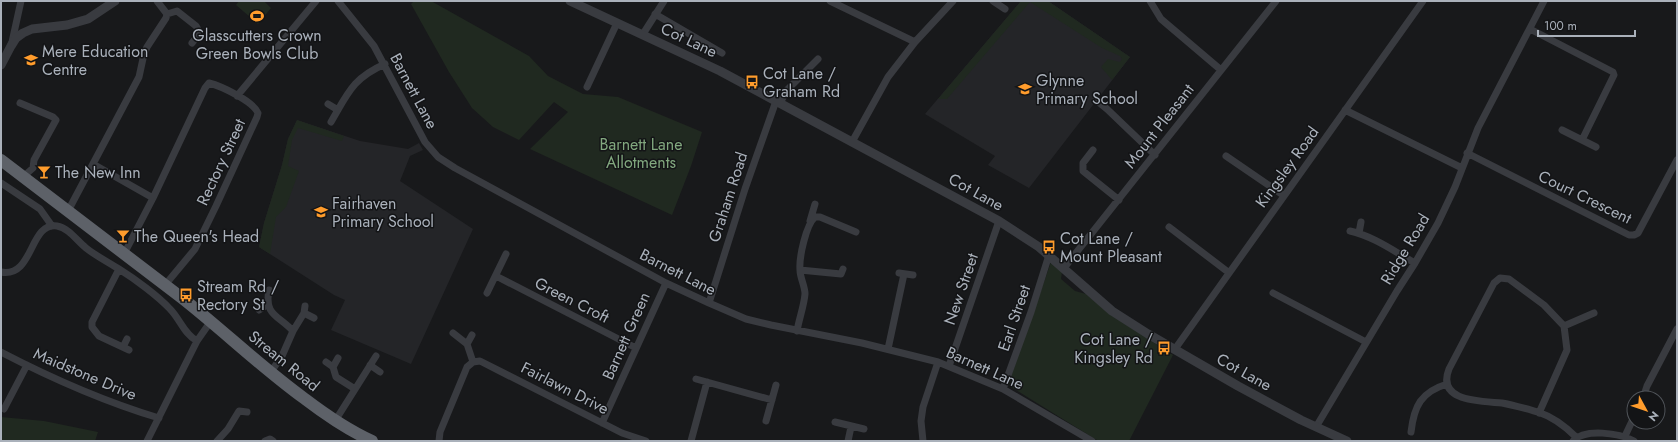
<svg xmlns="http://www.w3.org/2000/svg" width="1678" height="442" font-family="Jost,sans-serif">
<rect width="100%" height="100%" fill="#18191b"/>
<!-- built -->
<path fill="#242528" d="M1021,1H1048L1130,57L1029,188L988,165L995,156L925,114Z
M297,120L360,141L408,149L419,143L423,150L410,156L400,181L473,229L411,364L331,330L345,300L334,295L259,247L264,223L282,165L288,139Z"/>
<!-- green -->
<path fill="#202920" d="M239,1H264L271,8L258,24L236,5Z
M414,1H431L529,56L548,76L583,94L618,97L702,132L691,166L672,215L530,149L568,112L554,102L519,140L493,127L472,108L449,72L411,4Z
M1021,1H1048L1130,57L1112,80L1101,67L1108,59L1120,62L1122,59L1120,56L1102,48L1030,2L947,99H938Z
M297,120L344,136L342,141L298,128L292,140L288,166L299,171L286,207L276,217L270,254L259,247L264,223L282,165L288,139Z
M1051,262L1062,272L1061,279L1075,291L1086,294L1111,315L1173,355L1129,441H1099L1095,439L1008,385Z
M1,417L44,421L98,432L95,441H1Z"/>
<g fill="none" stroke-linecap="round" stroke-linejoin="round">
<!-- minor -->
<path stroke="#393b40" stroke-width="7" d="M338,1L374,46L425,142L438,157L455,168L666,283L709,303L746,319L771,325L862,343L938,362L1003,389L1092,441
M830,1L915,42
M993,1L1005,9
M1150,1L1161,19L1221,70
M167,14L177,11L196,26L200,33L192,43
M655,14L722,53
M1530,29L1613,72L1614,75L1582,140
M643,34L664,1
M12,42L21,1
M587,87L617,23
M237,96L316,1
M1096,100L1107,109L1155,155
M20,103L53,117L56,120L34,160L33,168L24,176
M780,103L787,90L818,59
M328,104L338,110
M1345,110L1462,168
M331,122C348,93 353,78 385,64
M1562,130L1596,147
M852,142L888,77L915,42L953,1
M1093,150L1083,163V171L1119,200
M1467,153L1629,235H1634L1638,233L1677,160
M1226,156L1283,195
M93,164L153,198
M1,183L40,209L52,226
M68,211L139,77L144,54L147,47L166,18L167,14L157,1
M810,221L815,204
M1169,227L1228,272
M1350,231C1373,236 1395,252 1415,263
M1359,233L1361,222
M124,254L153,198L205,88L209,83C221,86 253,101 258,113L257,117L216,206L195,249L165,285
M1064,268L1276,1
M119,269L92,322V327L99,336L129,350
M800,270L841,274L843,269
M1,272C34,278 29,222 57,226C69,228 77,241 86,248C96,256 108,262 119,269C135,279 158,296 170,309C180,319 184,334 197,341
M899,273L913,275
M496,276L636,348
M269,290C264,315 278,315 293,331L282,356L270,373
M487,293L506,254
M1273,293L1366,342
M709,303L745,189L776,101
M305,306L304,313L314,318
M259,310L267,305
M1564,326L1594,313
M293,331L304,313
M797,331C799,319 804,306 805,294C805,286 800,278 800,270C799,257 806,225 815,217H820L856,232
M453,333L467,344L473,362
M467,344L472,335
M123,347L127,339
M888,349L904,274
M1175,349L1423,1
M1,352C51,378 106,402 159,418
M326,362L333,367L336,377L355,389
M370,365L380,372
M949,366L999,221
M333,367L338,358
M696,379L772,400
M1003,389L1031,312L1049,255
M1643,398L1647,386L1677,329
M4,409L27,365
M1539,413L1567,350L1564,326L1544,305L1509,279L1500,278L1494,283L1449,369C1436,402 1481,401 1502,403C1513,405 1527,409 1538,412C1553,417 1565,426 1576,437
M335,421L376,356
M766,421L776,385
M835,422L864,429
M602,423L666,283
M1316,427L1397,291L1415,263L1438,223L1455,187L1478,128L1544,1
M1411,432C1414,406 1421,392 1447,384
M1625,436L1634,417
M147,441L197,341L211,321
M217,441L228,429L239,411L247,412
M265,441L270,439L273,441
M439,441L440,432L467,367L473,362L480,361L622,433L646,441
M691,441L707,382
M848,441L851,427
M923,441L921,421L923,407L938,362
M1573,441C1585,428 1619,433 1634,441"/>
<!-- tertiary -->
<path stroke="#393b40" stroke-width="9" d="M570,1L720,71L999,221L1039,247L1112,311L1148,334L1238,386L1301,420L1347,441
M1,65L11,46L16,38L23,33L32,29L67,25L88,19L115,1"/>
<!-- trunk -->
<path stroke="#5d6168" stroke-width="12" d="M1,160L182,298C224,331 262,368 305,399C326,415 348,430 372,441"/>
</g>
<!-- icons -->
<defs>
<g id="stadium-bare" transform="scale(1.08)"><path d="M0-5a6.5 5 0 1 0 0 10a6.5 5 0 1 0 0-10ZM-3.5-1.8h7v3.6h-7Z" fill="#ff9c2c" stroke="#131416" stroke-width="2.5" paint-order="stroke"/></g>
<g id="university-bare" transform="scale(1.08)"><path d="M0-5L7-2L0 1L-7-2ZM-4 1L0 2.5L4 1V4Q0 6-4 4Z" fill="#ff9c2c" stroke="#131416" stroke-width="2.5" paint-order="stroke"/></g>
<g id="bus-bare" transform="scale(1.08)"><path d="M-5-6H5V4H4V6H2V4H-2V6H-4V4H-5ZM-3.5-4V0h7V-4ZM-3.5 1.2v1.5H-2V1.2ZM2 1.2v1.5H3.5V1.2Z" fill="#ff9c2c" stroke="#131416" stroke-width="2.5" paint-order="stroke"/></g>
<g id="school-bare" transform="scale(1.08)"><path d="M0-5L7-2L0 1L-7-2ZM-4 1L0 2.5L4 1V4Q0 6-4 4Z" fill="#ff9c2c" stroke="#131416" stroke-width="2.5" paint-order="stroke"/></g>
<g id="bar-bare" transform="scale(1.08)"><path d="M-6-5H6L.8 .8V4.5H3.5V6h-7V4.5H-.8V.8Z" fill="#ff9c2c" stroke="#131416" stroke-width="2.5" paint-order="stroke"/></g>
</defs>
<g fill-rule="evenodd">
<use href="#stadium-bare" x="257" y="16"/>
<use href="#university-bare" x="31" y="60"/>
<use href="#bus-bare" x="752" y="82"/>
<use href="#school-bare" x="1025" y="89"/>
<use href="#bar-bare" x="44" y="172"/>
<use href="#school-bare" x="321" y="212"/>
<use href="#bar-bare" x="123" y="236"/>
<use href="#bus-bare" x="1049" y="247"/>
<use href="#bus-bare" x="186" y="295"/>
<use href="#bus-bare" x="1164" y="348"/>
</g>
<g text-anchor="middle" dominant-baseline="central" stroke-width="3" stroke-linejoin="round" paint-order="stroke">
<!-- poi labels -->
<g font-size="16" fill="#aab1bb" stroke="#131416" text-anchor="start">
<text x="257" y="35" text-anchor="middle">Glasscutters Crown<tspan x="257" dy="18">Green Bowls Club</tspan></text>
<text x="42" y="51">Mere Education<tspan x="42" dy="18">Centre</tspan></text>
<text x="763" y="73">Cot Lane /<tspan x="763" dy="18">Graham Rd</tspan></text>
<text x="1036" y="80">Glynne<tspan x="1036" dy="18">Primary School</tspan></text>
<text x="55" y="172">The New Inn</text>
<text x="332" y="203">Fairhaven<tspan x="332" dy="18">Primary School</tspan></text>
<text x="134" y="236">The Queen's Head</text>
<text x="1060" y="238">Cot Lane /<tspan x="1060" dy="18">Mount Pleasant</tspan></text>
<text x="197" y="286">Stream Rd /<tspan x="197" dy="18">Rectory St</tspan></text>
<text x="1153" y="339" text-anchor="end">Cot Lane /<tspan x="1153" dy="18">Kingsley Rd</tspan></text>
</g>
<!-- street labels -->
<g font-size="16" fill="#aab1bb" stroke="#131416">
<text transform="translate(689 40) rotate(25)">Cot Lane</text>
<text transform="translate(414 91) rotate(62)">Barnett Lane</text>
<text transform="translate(1159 126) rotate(-52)">Mount Pleasant</text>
<text transform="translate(221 162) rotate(-65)">Rectory Street</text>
<text transform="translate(1287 167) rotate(-54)">Kingsley Road</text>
<text transform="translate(976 192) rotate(29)">Cot Lane</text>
<text transform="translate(728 197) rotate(-72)">Graham Road</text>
<text transform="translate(1585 197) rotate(26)">Court Crescent</text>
<text transform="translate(1405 249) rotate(-59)">Ridge Road</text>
<text transform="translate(678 272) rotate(27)">Barnett Lane</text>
<text transform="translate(961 289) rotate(-71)">New Street</text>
<text transform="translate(572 300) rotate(27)">Green Croft</text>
<text transform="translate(1014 318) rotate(-71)">Earl Street</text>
<text transform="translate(626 336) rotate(-66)">Barnett Green</text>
<text transform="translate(284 361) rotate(39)">Stream Road</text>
<text transform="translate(985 368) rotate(24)">Barnett Lane</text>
<text transform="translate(1244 372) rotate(29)">Cot Lane</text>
<text transform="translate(85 374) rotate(23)">Maidstone Drive</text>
<text transform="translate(565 388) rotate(27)">Fairlawn Drive</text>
</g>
<!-- park labels -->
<g font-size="16" fill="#82a87f" stroke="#131416">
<text x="641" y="144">Barnett Lane<tspan x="641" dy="18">Allotments</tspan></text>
</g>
</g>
<!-- border -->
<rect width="1678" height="442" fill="none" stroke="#aab1bb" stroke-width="4"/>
<!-- north arrow -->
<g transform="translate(1646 410) rotate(130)"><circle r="19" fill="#131416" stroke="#4f5358"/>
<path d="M0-3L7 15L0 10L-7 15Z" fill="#ff9c2c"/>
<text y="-6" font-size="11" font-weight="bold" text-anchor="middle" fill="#aab1bb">N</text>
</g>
<!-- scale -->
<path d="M1538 30v6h97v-6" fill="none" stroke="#aab1bb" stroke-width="2"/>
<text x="1544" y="30" font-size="12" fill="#aab1bb" stroke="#131416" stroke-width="3" paint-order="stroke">100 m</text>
</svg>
